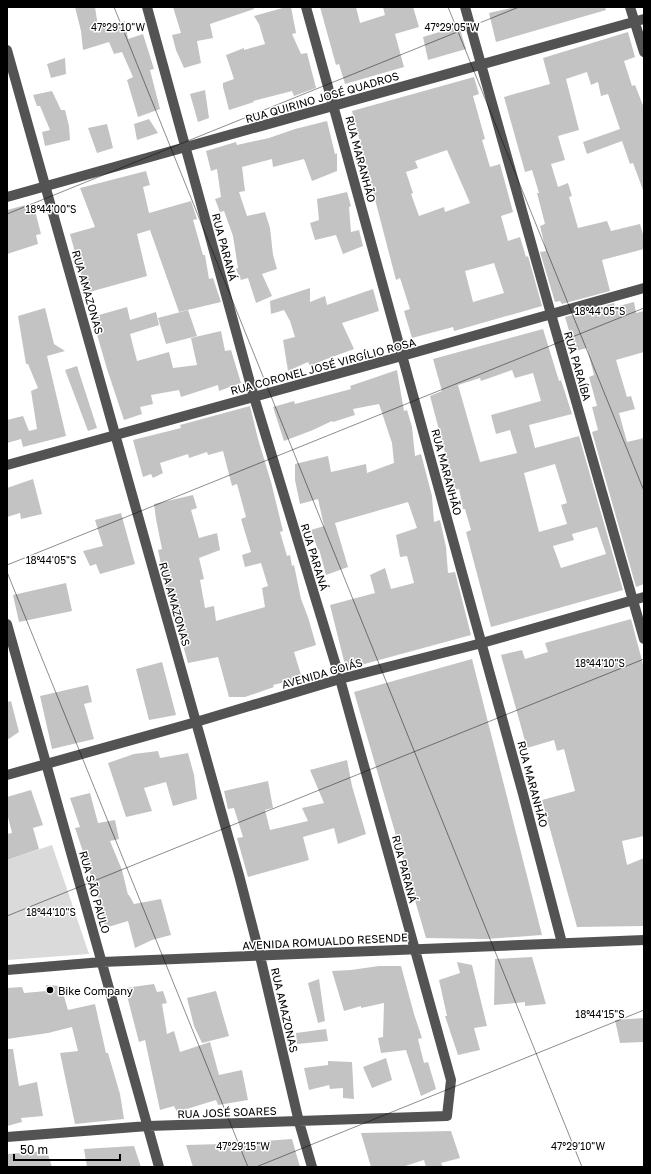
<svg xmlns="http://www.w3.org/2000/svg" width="651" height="1174" font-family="'Golos Text',sans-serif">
<rect width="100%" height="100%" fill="#fff"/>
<!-- green -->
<path fill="#dadada" d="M52,845L89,954L7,960V860Z"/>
<!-- building -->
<path fill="#c3c3c3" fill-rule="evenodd" d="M75,7H95L98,27L125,21L128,39L143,34L154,69L150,70L160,109L138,117L127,80L133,77L122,52L114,54L109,42L83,50L81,31Z
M173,7H254V9L210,24L213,38L197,41L201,63L184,68L176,50L172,35L181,33Z
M286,7H291L296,33L292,34L301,54L307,53L316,88L294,96L292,91L253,101L254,102L229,110L223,87V83L234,79L226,55L244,48V50L265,44L259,24L254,16Z
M320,7H356L360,23L385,15L383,7H413L419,27L395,34L404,67L345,84L339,64L336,65Z
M516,7H605L606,10L496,42L489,13Z
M459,26L466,49L428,60L423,37Z
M628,32L635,57L624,61L632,86L635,85L644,108V190H643L633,163L630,164L622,141L587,154L583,142L620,129L608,94L601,96L598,82L591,85L587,72L566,79L579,130L558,136L565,160L551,164L558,187L568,183L572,196L569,197L578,228L607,221L611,231L640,224L644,238V249L602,260L610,291L562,304L560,301L555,302L540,252L546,251L540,226L545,224L537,193H539L532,170L525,172L504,97L550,84L543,58Z
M65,58L66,74L51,78L47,64Z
M474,77L479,94L473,96L485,139L482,140L490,167L500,164L513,212L501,216L508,241L520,237L526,257L528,256L542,306L454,331L453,327L412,338L404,311L410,309L400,278L396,280L352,111ZM447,150L470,203L445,212L444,207L419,216L411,194L413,193L406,172L418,168L415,161ZM494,263L504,293L473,302L465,271Z
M205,90L209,118L198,122L190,94Z
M52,91L61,110H65L69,126L70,140L45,146L42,132L50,130L40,106H37L33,95Z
M149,119L158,133L137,140L134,124Z
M327,121L335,154L337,153V171L312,181L304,159L273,167L272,159L242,167L245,191L239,192L247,216L265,212L270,228L273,255L277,269L262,274L272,296L256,303L248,278L241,280L236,269L238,268L233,236L224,211L220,212L215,199L221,197L217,169L211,171L206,151L236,142L237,145L269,138L295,129Z
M107,124L113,148L97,153L88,128Z
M146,171L150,185L143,187L149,213L191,201L197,219L193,220L203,255H205L209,279L213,278L221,302L179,312L150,230L137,234L147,276L86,293L70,234L95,227L80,188Z
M347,192L351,206L349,207L351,232L359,230L363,246L343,254L336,235L315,240L310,223L319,220L317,199Z
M33,203L41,234L36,235L38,244L7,254V210Z
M310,288V302L325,296L327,305L373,289L379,311L342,323L354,349L324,360L310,366L308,362L288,371L283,340L295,337L290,321L284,310L271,314L270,301Z
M634,302L636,313L644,311V352L616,360L627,397L631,396L635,409L619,413L627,442L644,438V584L636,587L592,432L598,430L592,407L597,406L589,377L594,375L587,348L575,351L565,317L614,303L615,307Z
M127,307L130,320L156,312L159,325L130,334L137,361L169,352L173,368L197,365L191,338L221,331L225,351L231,350L241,383L219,391L218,385L181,397L179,390L151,395L153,404L140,407L142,414L124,420L107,369L92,317Z
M45,308L54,344L65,351L47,356L66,436L23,447L21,439L7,443V420L23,416L29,431L37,429L31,391L38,388L28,364H26L18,316Z
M188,310L197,336L166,344L158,318Z
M543,329L559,381L561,380L572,414L529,425L535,448L579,436L623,590L491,627L466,532L471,530L465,509H463L459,489L455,490L430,396L442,391L433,359ZM512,370L515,378L533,373L541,401L491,415L496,434L510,430L517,453L480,462L458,385L480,378L481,381ZM555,464L567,503L561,505L567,524L539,532L524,473ZM597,527L606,554L561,568L553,546L574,540L572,534Z
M77,366L97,428L88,431L65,370Z
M397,370L404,411L407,410L412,427L415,456L421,454L432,496L434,522L440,520L446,547L448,573L455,572L471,635L346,669L330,605L375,593L370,575L385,568L391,589L414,583L407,556L400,557L396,535L417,528L408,502L335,523L348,567L326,575L319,549L318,550L311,530L324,526L318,499L300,504L295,480V464L328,456L331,472L366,464L367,473L394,463L392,443L379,404L353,409L355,415L333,422L332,421L313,430L284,441L273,407L294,401L295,404L351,389L350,386Z
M250,406L258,439L271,482L283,531L280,532L287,556L290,555L292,566L294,565L301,599L308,617L316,645L294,652L302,678L273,685L274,687L245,697H229L218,657L188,663L164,579L158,550L162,549L156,519L154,504L193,495L197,508L191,510L199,538L217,533L220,550L199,558L204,579L200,580L205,608L214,606L216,621L265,607L262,588L268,586L261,563L245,567L242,555L251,552L241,519L246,517L237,484L232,486L223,451L208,455L207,452L189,458L188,454L160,463L163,473L153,478L151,474L143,477L133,440L181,428L180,425Z
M33,479L42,514L21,519L20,513L7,517V488Z
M121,513L135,564L100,574L96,564L90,566L83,551L103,546L95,520Z
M66,583L72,611L19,622L13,595Z
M631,619L644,668V836L622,841L627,865L644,858V926L577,927L542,800L575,791L564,749L557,751L554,740L527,748L501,655L522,650L525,659L548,652L545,643Z
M472,659L542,935L486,939L426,938L354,692Z
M162,662L176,715L149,720L136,669Z
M88,685L92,702L84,704L94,739L52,749L40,696Z
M11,701L19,732L7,740V702Z
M158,751L160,758L188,753L194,775L197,799L173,806L166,782L144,788L152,811L126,817L108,763L134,754Z
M347,760L352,786L366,834L338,844L334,828L303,837L309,860L248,877L237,838L243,837L234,808L228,809L224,791L268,781L273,808L265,810L270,830L308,821L302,808L324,803L310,770Z
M31,790L43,825L33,828L39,849L7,860V834L12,833L7,813V797Z
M90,793L98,823L115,820L119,839L110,841L122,870L128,895H129L134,904L161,899L171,935L152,940L135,948L128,921L105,928L101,911H103L75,828L80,827L70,798Z
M532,957L546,1004L525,1006V1002L494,1005L495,959Z
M457,962L472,965L487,1026L474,1028L480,1050L458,1055L445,1016H447L439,980L460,973Z
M379,966H401L414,1014L422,1038L418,1039L424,1063L428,1062L436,1089L421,1096L406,1050L381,1053L378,1038L383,1037L384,1003L361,1008V1006L344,1011L332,971L351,970Z
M319,979L325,1021L318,1023L308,983Z
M154,984L157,992L163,991L167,1003L162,1004L167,1034L174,1031L180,1052L210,1042L219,1075L242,1070L248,1100L218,1105L216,1100L177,1112L174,1106L160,1110L145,1040L139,1042L125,988Z
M46,985L61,986L68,1010L95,1004L106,1053H108L120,1094L124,1119L75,1124L60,1053L78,1051L72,1027L48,1033L7,1039V988L22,987L24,993L47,991Z
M216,991L229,1036L202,1043L194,1026L187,998Z
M644,1018V1042L620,1043L615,1020Z
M326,1029L328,1041L297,1044L296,1033Z
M7,1049H13L19,1086L37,1082L43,1116L21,1118L22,1122L7,1126Z
M386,1058L392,1080L372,1088L363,1067Z
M328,1061L352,1062L354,1099L343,1098V1088L330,1089L329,1085L309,1090L304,1068L328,1065Z
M451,1131L460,1158L441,1163L443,1167H426L424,1160L402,1167H371L361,1133Z
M292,1139L300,1167H193L186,1145L224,1144Z
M134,1146L141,1167H87L84,1149Z
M47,1151L52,1167H7V1154Z"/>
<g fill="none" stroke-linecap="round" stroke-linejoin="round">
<!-- minor -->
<path stroke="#535353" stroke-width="10" d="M306,7L523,794L562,943
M465,7L551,314L644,639
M630,7L644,52
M7,50L239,875L260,956L299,1122L312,1167
M7,197L644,19
M7,465L402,356L644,288
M7,624L159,1167
M7,775L196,722L340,679L482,643L644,597
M7,970L102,962L644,940
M7,1137L148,1126L447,1116L451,1080L340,679L254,397L147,7"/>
</g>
<!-- ticks -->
<path fill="none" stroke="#000" stroke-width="1" stroke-opacity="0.45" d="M114,7L582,1167M448,7L644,491M7,214L519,7M7,565L644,308M7,572L248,1167M7,916L644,659M256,1167L644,1010"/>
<!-- markers -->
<circle fill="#000" stroke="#fff" stroke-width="1.5" cx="50" cy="990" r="4"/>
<g text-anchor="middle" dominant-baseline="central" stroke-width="3" stroke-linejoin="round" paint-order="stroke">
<!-- street labels -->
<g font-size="11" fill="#000" stroke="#fff">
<text transform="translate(322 97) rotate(-16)">RUA QUIRINO JOSÉ QUADROS</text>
<text transform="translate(361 159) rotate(75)">RUA MARANHÃO</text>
<text transform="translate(225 247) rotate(75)">RUA PARANÁ</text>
<text transform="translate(88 292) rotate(74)">RUA AMAZONAS</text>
<text transform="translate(323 366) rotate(-15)">RUA CORONEL JOSÉ VIRGÍLIO ROSA</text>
<text transform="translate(578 366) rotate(74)">RUA PARAÍBA</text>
<text transform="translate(447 472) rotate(75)">RUA MARANHÃO</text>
<text transform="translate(315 557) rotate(73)">RUA PARANÁ</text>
<text transform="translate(175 604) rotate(74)">RUA AMAZONAS</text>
<text transform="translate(322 673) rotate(-16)">AVENIDA GOIÁS</text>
<text transform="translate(533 784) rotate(75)">RUA MARANHÃO</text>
<text transform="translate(405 869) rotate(75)">RUA PARANÁ</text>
<text transform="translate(95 892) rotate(74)">RUA SÃO PAULO</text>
<text transform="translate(325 941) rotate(-3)">AVENIDA ROMUALDO RESENDE</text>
<text transform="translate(285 1010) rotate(77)">RUA AMAZONAS</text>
<text transform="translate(227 1112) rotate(-2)">RUA JOSÉ SOARES</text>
</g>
<!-- poi labels -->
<g font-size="11" fill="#000" stroke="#fff" text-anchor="start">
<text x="58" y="990">Bike Company</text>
</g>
</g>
<g font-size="10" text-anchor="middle" fill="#000" stroke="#fff" stroke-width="3" stroke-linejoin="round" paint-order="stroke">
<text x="118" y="31">47°29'10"W</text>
<text x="452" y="31">47°29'05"W</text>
<text x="51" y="213">18°44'00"S</text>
<text x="600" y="315">18°44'05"S</text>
<text x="51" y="564">18°44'05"S</text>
<text x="600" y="667">18°44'10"S</text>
<text x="51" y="916">18°44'10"S</text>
<text x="600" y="1018">18°44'15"S</text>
<text x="243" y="1150">47°29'15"W</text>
<text x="578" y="1150">47°29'10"W</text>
</g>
<!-- border -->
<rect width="651" height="1174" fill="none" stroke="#000000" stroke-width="16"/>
<!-- scale -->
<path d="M14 1154v6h106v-6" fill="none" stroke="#000000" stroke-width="2"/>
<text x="20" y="1154" font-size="12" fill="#000000" stroke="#ffffff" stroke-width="3" paint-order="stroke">50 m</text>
</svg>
